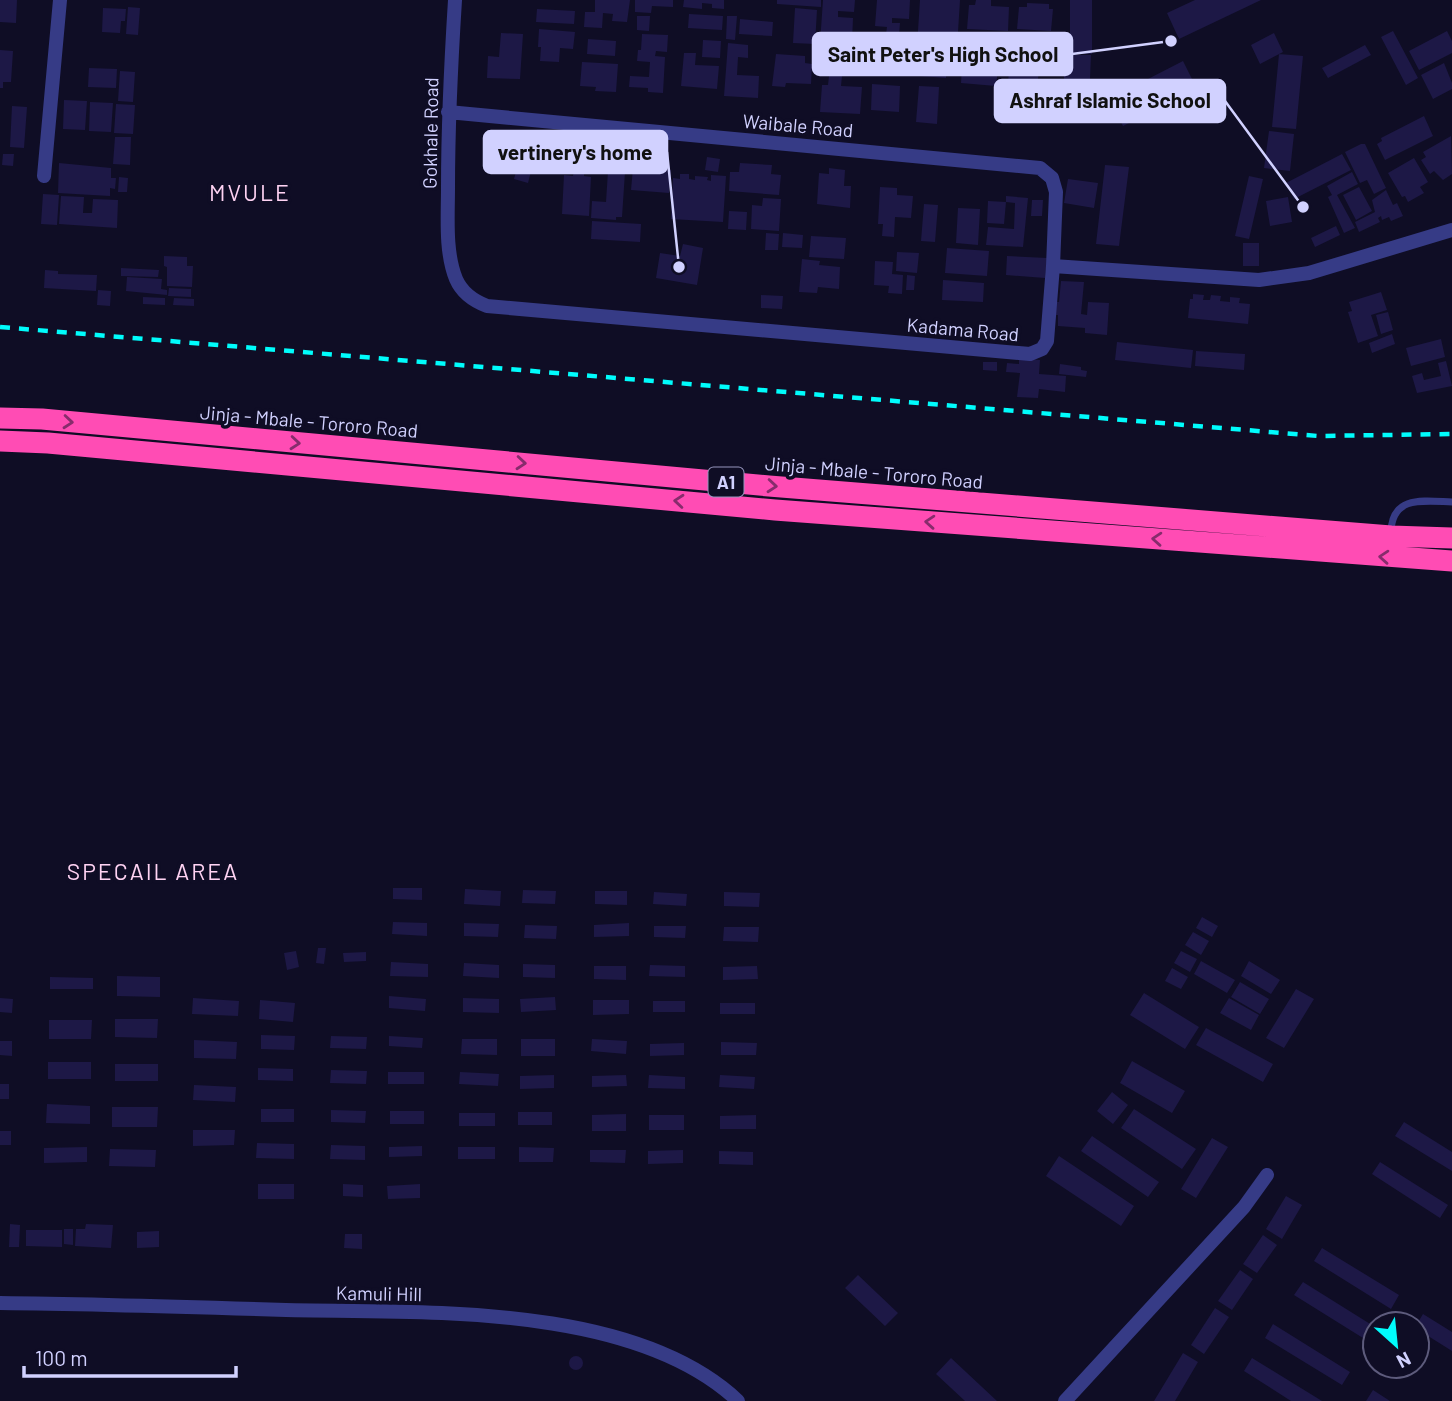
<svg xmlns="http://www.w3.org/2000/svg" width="1452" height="1401" font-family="Barlow,sans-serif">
<rect width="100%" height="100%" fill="#0f0d25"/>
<!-- building -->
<path fill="#1d1846" d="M0,0H17L16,23L0,22Z
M595,0H630L627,22L612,21L613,14L603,13L602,28L584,27L585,12H595Z
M635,0H673V7L652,6L651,13L635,12Z
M684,0H724V9L712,8V4L702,3V9L683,7Z
M777,0H821V7L777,4Z
M823,0H855L854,12L838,11V17L853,18L852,42L820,43Z
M877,0H910L909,19L892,18V23H900L899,35L886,34L887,27L875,26Z
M920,0H960L957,48L917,46Z
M976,0H991V6L1009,7L1008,31L967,29L969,5H975Z
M1070,0H1092V54H1070Z
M1195,0H1261L1179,39L1167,13Z
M1027,3L1049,4V9H1053L1051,31L1017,29L1019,7H1027Z
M128,7L140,8L138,35L126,34Z
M103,8L126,9L125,21H121L120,33L102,32Z
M795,8L817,10L815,44L793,43Z
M537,9L575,11L574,24L536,22Z
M689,14L723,16L722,30L688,28Z
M637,16H650L649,31L637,30Z
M727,16H737L735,40L726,39Z
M740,19L773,22L772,36L739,34Z
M539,29L575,32L573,49L560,48L559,62L540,61L541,47H538Z
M1393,31L1418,78L1406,85L1381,37Z
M1447,31L1452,41V53L1419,70L1409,51Z
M873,32H883L882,39L899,40V52L872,50Z
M501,33L523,34L520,79L487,78L488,56L499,57Z
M1274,33L1283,52L1260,64L1251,45Z
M642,34L668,35L667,52L656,51L655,56L665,57L663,93L648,92V88L629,87L630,76L649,77L650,62L637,61L638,50H641Z
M588,39L616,41L615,56L587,54Z
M703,40L721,41L720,58L702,57Z
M728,43L748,45V58L738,57L737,75L759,76L758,98L724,96Z
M1365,45L1371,55L1328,78L1322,68Z
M0,50L13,51L11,82H3V88H0Z
M684,53H696L695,65L719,66L717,89L681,86Z
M776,54L805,56V63L812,64L811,84L786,83L785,87L772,86Z
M1279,54L1303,56L1296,129L1272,127Z
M1065,55H1091L1089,102L1063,101Z
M921,60L947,61L946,78L920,76Z
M1183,61L1197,89L1123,126L1109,99Z
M582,62L618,64L616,92L595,91L596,87L580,86Z
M1444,63L1452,83V89L1433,99L1421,75Z
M962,67L998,69L996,86L961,83Z
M89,68L117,69L116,88L88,87Z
M1009,68L1039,70L1037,88L1008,86Z
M120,71L135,72L133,102L118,101Z
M829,76H842L841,86L862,87L860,114L820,112L822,85H828Z
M872,84L900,86L899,112L871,110Z
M919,86L939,87L937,124L916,122Z
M1009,91L1031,92L1030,103L1038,104L1037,122L1007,120Z
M64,100L87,101L85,130L63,129Z
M90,102L113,103L111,132L89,131Z
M116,104L135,105L133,134L114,133Z
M12,106L27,107L24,148L10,147Z
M1424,116L1433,136L1385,160L1377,144L1382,141L1381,138Z
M1269,131L1294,134L1290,171L1264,168Z
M1451,136L1452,174L1443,180L1434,171L1430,174L1421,160L1426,157L1423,152Z
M115,137H131L130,165L113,164Z
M1361,144H1365L1386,188L1374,194L1367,180L1360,183L1345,152Z
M3,154H14L13,166L2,165Z
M1342,154L1351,170L1294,199L1286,183Z
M707,157L720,159L718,172L705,170Z
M1414,158L1428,182L1420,187L1424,193L1408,202L1405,196L1402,197L1388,173Z
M59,163L111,168V178H116L115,189L110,188V196L58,193Z
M740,163L772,165L771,174L781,175L779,195L729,191L730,172H739Z
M648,164L664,165V170H671L669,193L631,190L633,168L648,169Z
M1105,165L1129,167L1119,246L1096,244Z
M517,168L531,171L528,183L514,179Z
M829,168L845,170L844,186H851L850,208L817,204L819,173L829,174Z
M574,170L584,171V176L591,177L589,216L562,214L564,175L573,176Z
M608,171L625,172L622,217H616V220L591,218L592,201L606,202Z
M1352,172L1358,184L1337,195L1355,228L1344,233L1328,197L1332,195L1327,186Z
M680,174H689V179L695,180V176L708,177L707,180L711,181V175L726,176L723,222L671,219L673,178L680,179Z
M1249,176L1263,179L1249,239L1235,236Z
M119,177L128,178L127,192H118Z
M1068,179L1098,183L1094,208L1064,203Z
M880,187L897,188V195L913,196L911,218L895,217L894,237L882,236L883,224H878Z
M1359,187L1372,211L1356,220L1343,195Z
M1386,190L1393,205L1397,203L1403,216L1391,221L1389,217L1382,220L1381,216L1378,218L1380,222L1359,232L1355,222L1375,212L1372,200Z
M43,194L59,195L57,225L41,224Z
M61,196L84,197L83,213H92L93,199L118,200L117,228L59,224Z
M1006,196L1028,198L1023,247L986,245L988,227L1014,229L1015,203L1006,202L1004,224L987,223L988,201L1006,202Z
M1288,197L1292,222L1270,226L1266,201Z
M763,198L781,199L779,231L751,229L752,205L762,206Z
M1032,200H1043L1042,216H1031Z
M924,204L938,205L935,242L921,241Z
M958,208L980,209L978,245L956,243Z
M729,211L747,212L746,230L728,229Z
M592,221L641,224L640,242L591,239Z
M1336,226L1340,235L1315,247L1311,238Z
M766,233L779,234L778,250H765Z
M783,233L803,235L802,248L782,247Z
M811,236L846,238L844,259L809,257Z
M1243,243H1259V266H1243Z
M683,244L703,248L697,285L656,278L660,253L680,256Z
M947,248L989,251L987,276L945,273Z
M897,252L919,253L917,273L896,271Z
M164,256L187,257V266H193L192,287L167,286V267L164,266Z
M1007,256L1047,258L1045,278L1006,275Z
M802,259L820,261L819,265L840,267L839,289L818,287L817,293L799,292Z
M875,261L893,262L892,274L903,275L902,294L888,293L889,286L874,285Z
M121,268L159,270L158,277L121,276Z
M45,270L58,271V274L97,275L96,291L44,288Z
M907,275L915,276L914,290H906Z
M127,277L162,279L161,289L167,290V295L126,291Z
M943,280L984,283L983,302L942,300Z
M1061,281L1084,282L1081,314L1087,315L1088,302L1109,303L1107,335L1085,333V328L1058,326V315H1054L1055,302H1059Z
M169,288L191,289V297L168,296Z
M98,290L111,291L110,306L97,305Z
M1381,292L1387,310L1371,315L1378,336L1358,343L1348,312L1352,311L1349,302Z
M1193,294L1204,295L1203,300H1210L1211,295L1221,296L1220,301L1230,302V297L1240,298L1239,303L1250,304L1248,324L1188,318L1190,299H1193Z
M761,295L783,296L782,309L761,308Z
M143,297L165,298V305L143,304Z
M174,298L194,299V306L173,305Z
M1388,312L1393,330L1381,334L1376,315Z
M1392,334L1395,344L1372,353L1369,343Z
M1441,339L1445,357L1411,366L1406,348Z
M1117,342L1193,350L1191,368L1115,360Z
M1196,351L1245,354L1244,370L1195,366Z
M1019,358L1040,360L1039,374L1066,376L1065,392L1039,389L1038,398L1017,397L1020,373L1006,372L1007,363L1019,364Z
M1446,361L1452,386L1417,393L1412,376L1422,373L1424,380L1441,376L1438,363Z
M983,362H997V371L983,370Z
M1060,364L1081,367V370L1087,371L1086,377L1059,374Z
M393,888H422V900L393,899Z
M465,889L501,891L500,906L464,904Z
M523,890L556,891L555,904L522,903Z
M595,891H627V905L595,904Z
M654,892L687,894L686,906L653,904Z
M724,892L760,893L759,907L724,906Z
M1202,917L1218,926L1212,937L1196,928Z
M393,922L427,923V936L392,934Z
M464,923L499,924L498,937L464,936Z
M629,923V936L594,937V925Z
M525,925L557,926L556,939L524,938Z
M654,926H686L685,938L654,937Z
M724,927H759L758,942L723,941Z
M1193,932L1209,941L1201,955L1185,945Z
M318,948H326L324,964L316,963Z
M296,951L299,967L287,970L284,953Z
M1181,951L1197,959L1190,972L1174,963Z
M366,952V961L344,962L343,953Z
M1201,961L1235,980L1227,993L1194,974Z
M1249,961L1280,980L1271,994L1241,976Z
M391,962L428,964V977L390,976Z
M464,963L499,965V978L463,976Z
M523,964L555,965V978L523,977Z
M650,965L685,966V977L649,976Z
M594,966H626V980L594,979Z
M757,966L758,979L723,980V967Z
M1172,968L1188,977L1181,989L1165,981Z
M117,976L160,977V997L117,996Z
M50,977L93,978V989H50Z
M1240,982L1269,999L1260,1014L1231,997Z
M1296,989L1314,999L1284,1048L1266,1038Z
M1144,993L1199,1027L1185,1049L1130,1015Z
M389,996L426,999L425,1011L389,1008Z
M555,997L556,1010L521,1012L520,999Z
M0,998L13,999L12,1013L0,1012Z
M193,998L239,1001L238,1016L192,1014Z
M463,998L499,999V1013L463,1012Z
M1229,998L1259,1015L1251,1030L1220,1013Z
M260,1000L295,1003L293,1022L259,1019Z
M593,1000H629V1014L593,1015Z
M653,1001H685V1012H653Z
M720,1003H755V1014H720Z
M115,1019H158L157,1038L115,1037Z
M49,1020H92L91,1039H49Z
M1206,1028L1273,1064L1263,1082L1196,1045Z
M261,1035L295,1036L294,1050L261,1049Z
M331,1036L367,1037L366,1049L330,1048Z
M389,1036L423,1038L422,1048L389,1046Z
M462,1039H497V1055L461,1054Z
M521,1039H555V1056H521Z
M592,1039L627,1041L626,1054L591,1051Z
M194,1040L237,1042L236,1059L194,1058Z
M0,1041H12V1056L0,1055Z
M721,1042L757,1043L756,1055H721Z
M684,1043V1055L650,1056V1044Z
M1132,1061L1185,1091L1172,1113L1120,1083Z
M48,1062H91V1079H48Z
M115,1064H158V1081H115Z
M258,1068L293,1069V1081L258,1080Z
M331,1070L367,1071L366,1084L330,1083Z
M388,1072H424V1084H388Z
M460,1072L499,1074L498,1086L459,1084Z
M554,1075V1088L520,1089V1076Z
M626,1075L627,1086L592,1087V1076Z
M649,1075L685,1077V1089L648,1088Z
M720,1075L755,1077L754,1089L719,1087Z
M0,1084H9V1099H0Z
M194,1085L236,1087L235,1102L193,1100Z
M1112,1092L1128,1105L1113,1124L1097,1111Z
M47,1104L90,1106V1124L46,1123Z
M112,1107H158L157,1127H112Z
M261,1109H294V1122H261Z
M1134,1109L1196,1149L1182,1169L1121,1128Z
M331,1110L366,1111L365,1123L331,1122Z
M390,1111H424V1124H390Z
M518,1112H552V1125H518Z
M459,1113H495V1126H459Z
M626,1114V1131H592V1115Z
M649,1115H684V1130H649Z
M756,1115V1129H720V1116Z
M1404,1122L1452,1152V1171L1395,1136Z
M193,1130H235L234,1145L193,1146Z
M0,1131H11V1145H0Z
M1092,1136L1159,1182L1148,1197L1081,1151Z
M1212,1138L1228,1147L1196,1198L1181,1189Z
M257,1143L294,1144V1159L256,1158Z
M331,1145L365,1146V1160L330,1159Z
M422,1146V1156L389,1157V1147Z
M87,1147V1162L44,1163V1148Z
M458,1147H495V1159H458Z
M519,1147L554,1148L553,1162H519Z
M110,1149L156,1150L155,1167L109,1166Z
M590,1150H626L625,1163L590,1162Z
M683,1150V1163L648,1164V1151Z
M719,1151L753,1152V1165L719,1164Z
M1059,1156L1134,1206L1121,1226L1046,1176Z
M1380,1162L1448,1205L1440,1218L1372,1174Z
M258,1184H294V1199H258Z
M343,1184L363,1185V1197L343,1196Z
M420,1184V1198L388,1199L387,1186Z
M1286,1196L1302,1205L1282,1239L1266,1229Z
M10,1224L20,1225L19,1247H9Z
M86,1224L113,1225L111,1248L75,1246L76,1229H85Z
M64,1229H73V1245L64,1244Z
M26,1230H62V1247L26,1246Z
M159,1231V1247L137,1248V1232Z
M345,1234H362V1249L344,1248Z
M1263,1235L1277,1245L1257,1273L1243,1264Z
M1322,1248L1399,1295L1391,1309L1314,1261Z
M1240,1270L1253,1279L1232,1310L1218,1301Z
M858,1275L898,1313L885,1326L845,1288Z
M1303,1282L1375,1327V1336L1371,1343L1294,1295Z
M1215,1308L1229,1317L1204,1354L1191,1345Z
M1423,1314L1452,1332V1351L1417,1329V1324Z
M1273,1324L1350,1372L1342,1385L1265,1338Z
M1183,1353L1198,1362L1175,1401H1154Z
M569 1363a7 7 0 1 1 14 0a7 7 0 1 1-14 0Z
M951,1358L997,1401H965L936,1374Z
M1252,1358L1322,1401H1291L1244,1371Z
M1373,1390L1390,1401H1366Z"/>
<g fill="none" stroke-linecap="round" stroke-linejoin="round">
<!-- lane -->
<path stroke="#363b86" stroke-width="7" d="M1391,532C1392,495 1424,501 1452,502"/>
<!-- street -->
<path stroke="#363b86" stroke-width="14" d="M448,112L1040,168L1052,178L1056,192L1053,266L1047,341L1042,349L1030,354L487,306C474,301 462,293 456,279C445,252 448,217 448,188C448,125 451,63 455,0
M44,176L60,0
M1053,266L1259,280L1309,273L1452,230
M0,1303C95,1304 191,1307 286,1310C421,1313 633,1302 738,1401
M1065,1401L1244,1207L1267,1175"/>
<!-- highway -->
<path stroke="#ff4cb4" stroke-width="21" d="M0,418L42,419L769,486L1391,536L1452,538
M0,441L48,443L775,510L1452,561"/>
<!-- rail -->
<path stroke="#00fcfc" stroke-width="4.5" stroke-dasharray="10 9" stroke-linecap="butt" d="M0,327L1318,436L1452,434"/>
</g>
<!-- one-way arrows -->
<defs><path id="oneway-chevron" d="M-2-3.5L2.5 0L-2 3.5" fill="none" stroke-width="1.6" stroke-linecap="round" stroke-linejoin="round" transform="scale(1.75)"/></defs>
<g stroke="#872c6c">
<use href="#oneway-chevron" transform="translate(68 422) rotate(5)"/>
<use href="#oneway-chevron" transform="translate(295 443) rotate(5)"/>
<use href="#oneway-chevron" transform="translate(521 463) rotate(5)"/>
<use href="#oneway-chevron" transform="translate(772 486) rotate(5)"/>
<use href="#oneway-chevron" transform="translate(679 501) rotate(-175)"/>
<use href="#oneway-chevron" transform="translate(930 522) rotate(-176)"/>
<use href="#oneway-chevron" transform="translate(1157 539) rotate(-176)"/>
<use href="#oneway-chevron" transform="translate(1384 557) rotate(-176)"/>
</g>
<g text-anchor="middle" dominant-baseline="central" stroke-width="7" stroke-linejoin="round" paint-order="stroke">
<!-- shield labels -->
<rect fill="#0f0d25" stroke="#9796be" stroke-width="2" x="708.5" y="467.5" width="35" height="29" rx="5"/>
<g font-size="18" font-weight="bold" fill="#d1d1ff">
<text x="726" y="482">A1</text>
</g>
<!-- street labels -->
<g font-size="19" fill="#d1d1ff" stroke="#0f0d25">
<text transform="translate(798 125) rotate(5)">Waibale Road</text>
<text transform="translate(430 133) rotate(-89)">Gokhale Road</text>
<text transform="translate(963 329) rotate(5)">Kadama Road</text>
<text transform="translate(309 421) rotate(5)">Jinja - Mbale - Tororo Road</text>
<text transform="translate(874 472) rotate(5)">Jinja - Mbale - Tororo Road</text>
<text transform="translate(379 1293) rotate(1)">Kamuli Hill</text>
</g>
<!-- quarter labels -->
<g font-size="23" letter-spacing="2" fill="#ffd3f3" stroke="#0f0d25">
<text x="250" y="192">MVULE</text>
<text x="153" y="871">SPECAIL AREA</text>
</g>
</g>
<!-- callouts -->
<path fill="none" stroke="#d1d1ff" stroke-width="2.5" d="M1171 41L1072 54M1303 207L1225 101M679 267L667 152"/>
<g fill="#d1d1ff" stroke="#0f0d25" stroke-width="2.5">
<circle cx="1171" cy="41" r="7"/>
<circle cx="1303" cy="207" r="7"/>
<circle cx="679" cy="267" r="7"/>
</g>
<g fill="#d1d1ff" stroke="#d1d1ff" stroke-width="2.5">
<rect x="813" y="33" width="259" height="42" rx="7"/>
<rect x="995" y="80" width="230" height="42" rx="7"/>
<rect x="484" y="131" width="183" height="42" rx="7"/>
</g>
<g font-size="21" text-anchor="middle" font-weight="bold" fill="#111">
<text x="943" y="62">Saint Peter's High School</text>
<text x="1110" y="108">Ashraf Islamic School</text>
<text x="575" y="160">vertinery's home</text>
</g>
<!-- north arrow -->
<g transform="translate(1396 1345) rotate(153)"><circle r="33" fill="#0f0d25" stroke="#5d5b7c" stroke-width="2"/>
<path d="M0-5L12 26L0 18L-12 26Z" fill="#00fcfc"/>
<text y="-10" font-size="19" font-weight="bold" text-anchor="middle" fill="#d1d1ff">N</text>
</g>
<!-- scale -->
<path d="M24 1366v10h212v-10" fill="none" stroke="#d1d1ff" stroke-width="3.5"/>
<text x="35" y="1366" font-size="21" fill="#d1d1ff" stroke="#0f0d25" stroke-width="5" paint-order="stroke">100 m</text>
</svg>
